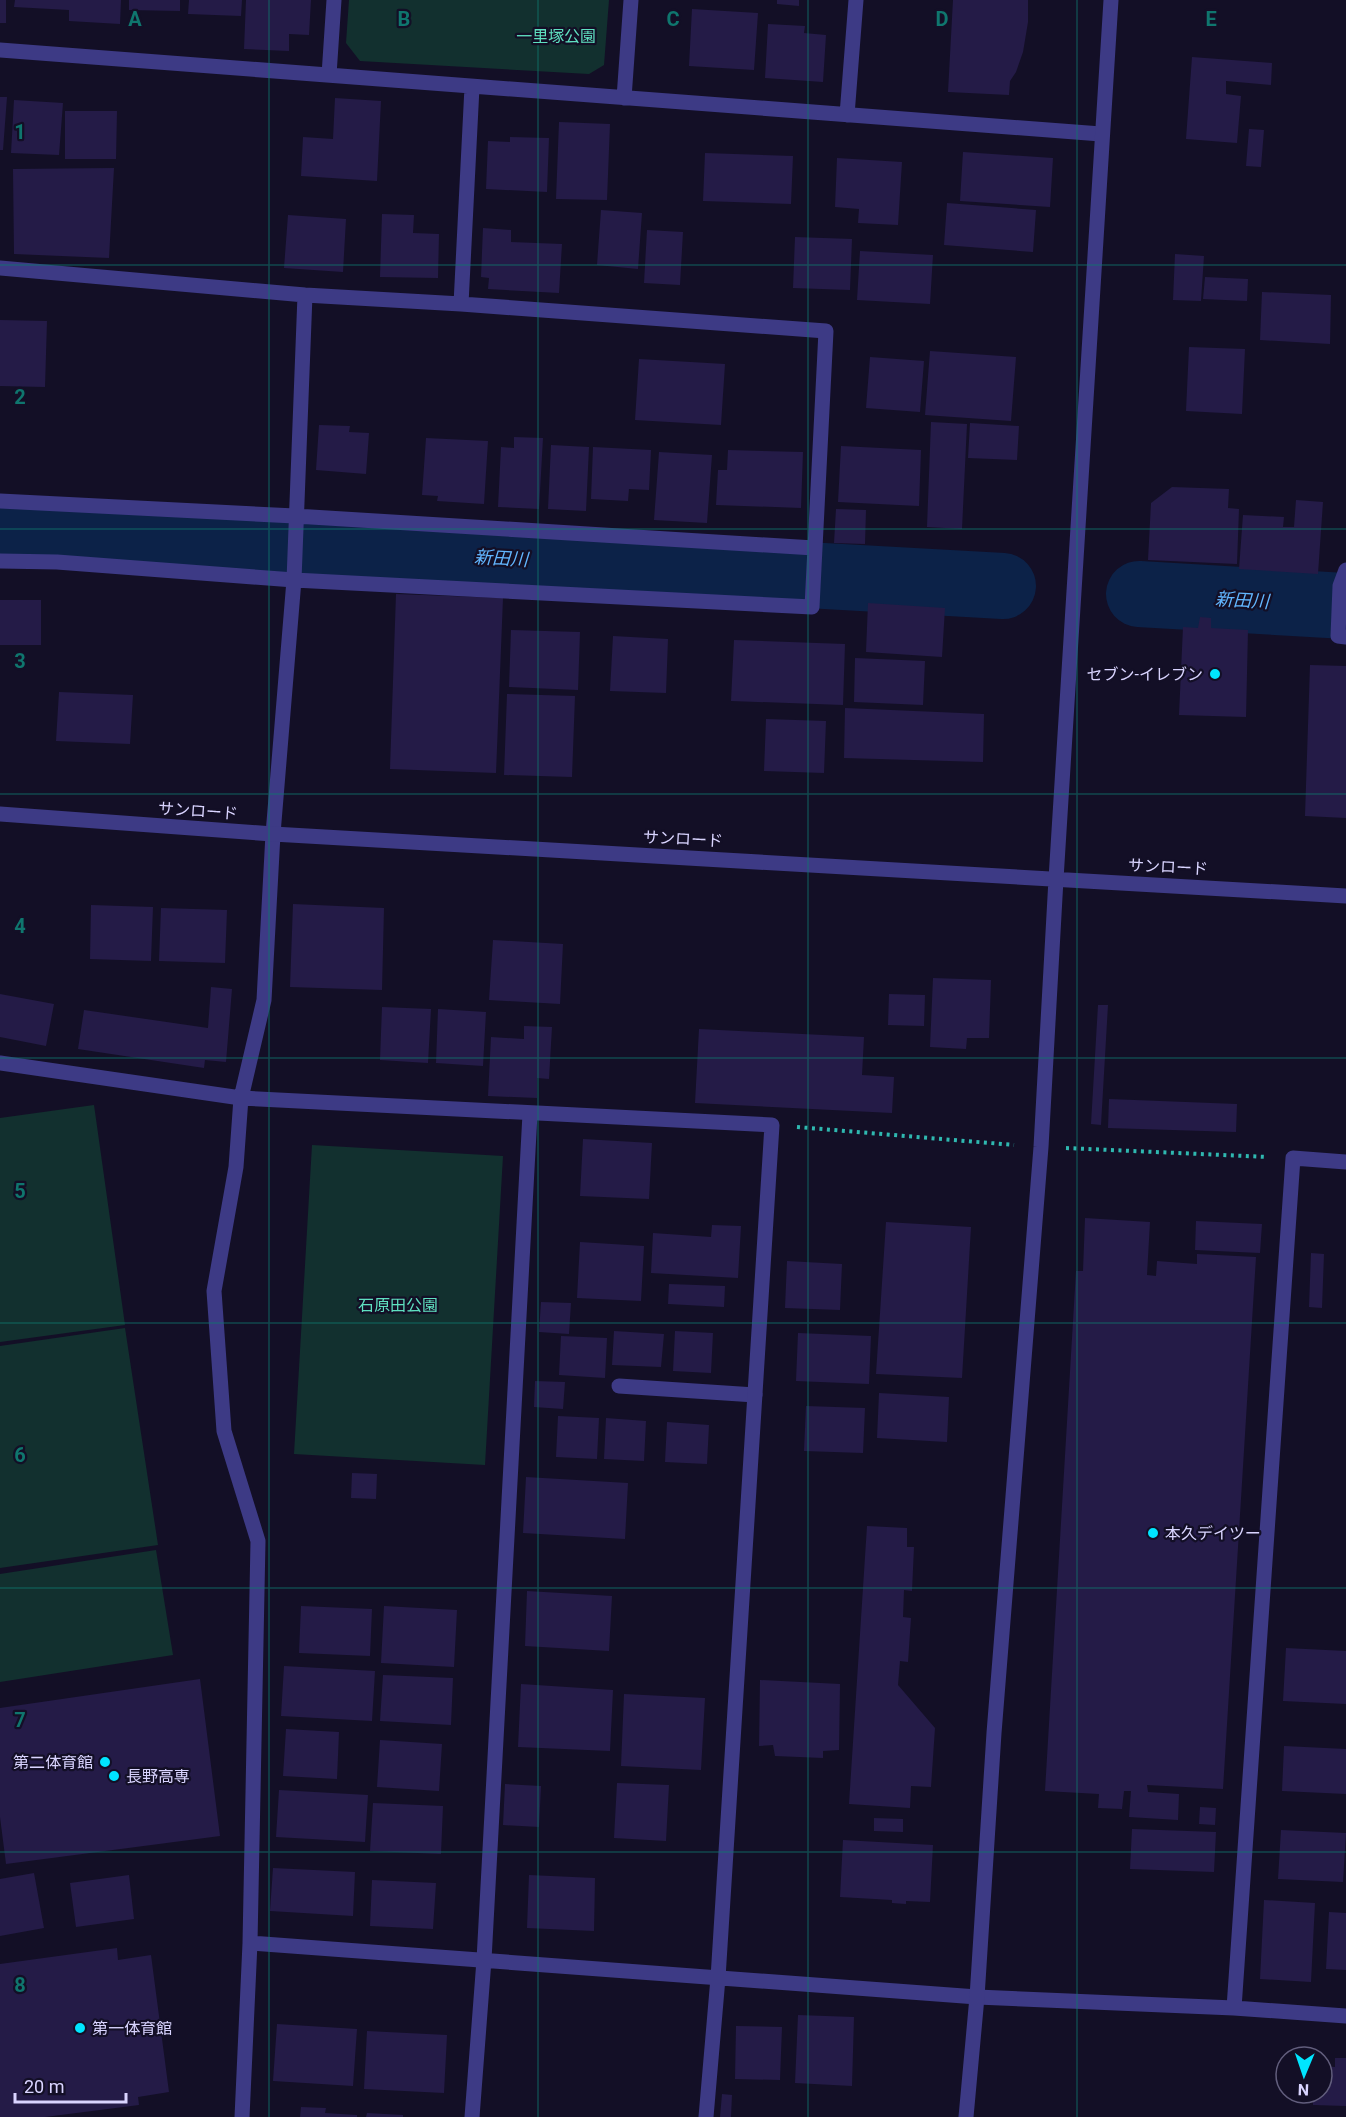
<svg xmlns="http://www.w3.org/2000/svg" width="1346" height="2117" font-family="Roboto,'Noto Sans JP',sans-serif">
<rect width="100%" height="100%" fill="#130f26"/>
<!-- green -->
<path fill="#12302f" d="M349,0H609L604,65L589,74L360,61L346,43Z
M94,1105L125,1325L0,1342V1118Z
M312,1145L503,1156L485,1465L294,1454Z
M125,1328L158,1545L0,1568V1346Z
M156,1550L173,1655L0,1682V1574Z"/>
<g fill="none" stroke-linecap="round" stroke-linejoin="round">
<!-- river -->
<path stroke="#0c2248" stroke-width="66" d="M0,530L1003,586
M1139,594L1346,606"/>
</g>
<!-- building -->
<path fill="#241b47" d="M0,0H6V23H0Z
M15,0H121L120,24L69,21V10L14,7Z
M129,0H180V11L129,10Z
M189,0H242L241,16L188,14Z
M246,0H311L309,35L289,34V51L244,49Z
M777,0H799V6L777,4Z
M953,0H1028V22L1023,52L1016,72L1010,81L1009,95L948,92Z
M692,9L758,13L754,70L689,66Z
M768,24L805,26L804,33L826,35L823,82L765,78Z
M1192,57L1272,63L1271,85L1226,81V94L1241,96L1237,143L1186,139Z
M0,97H7L3,150H0Z
M335,98L381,101L377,181L301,176L303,137L333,139Z
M14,100L63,103L59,155L11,153Z
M65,111H117L116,159H65Z
M559,122L610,124L607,200L556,199Z
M1249,129L1264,130L1261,167L1246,166Z
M510,137L549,138L547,192L486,189L488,141L510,142Z
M963,152L1053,158L1050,207L960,201Z
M705,153L793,156L791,204L703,201Z
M837,158L902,162L898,225L858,223L859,209L835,207Z
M114,168L109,258L14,254L13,169Z
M947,203L1036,210L1033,252L944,245Z
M601,210L642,213L638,269L597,265Z
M382,214L414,215L413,233L439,234L438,278L380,277Z
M288,215L346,219L343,272L284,268Z
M483,228L511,230V242L562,244L559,293L488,289L489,278L481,277Z
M647,230L683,232L680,285L644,283Z
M795,237L852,239L850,290L793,288Z
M860,251L933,255L930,304L857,300Z
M1175,254L1204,256L1201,301L1173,300Z
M1205,277L1248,279L1247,301L1203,299Z
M1262,292L1331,295L1330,344L1260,340Z
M0,320L47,321L45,387L0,386Z
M1189,347L1245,349L1242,414L1186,411Z
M930,351L1016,357L1011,421L925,415Z
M870,357L924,361L920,412L866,408Z
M639,359L725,364L721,425L635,420Z
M931,422L967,424L962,529L927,527Z
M970,423L1019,426L1017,460L968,458Z
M319,425L350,426L349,432L369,433L366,474L316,470Z
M514,437L543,438L539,509L498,507L501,447L514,448Z
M426,438L488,441L484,504L437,501L438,496L422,495Z
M551,445L589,447L586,511L548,509Z
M841,446L921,450L919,506L838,502Z
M593,447L651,450L649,490L629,489L628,501L591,499Z
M728,450L803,452L801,508L716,505L718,470H727Z
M659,452L712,455L707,523L654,520Z
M1172,487L1229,489L1228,508L1239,509L1237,564L1148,560L1151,503Z
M1296,500L1323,502L1318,574L1239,569L1243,515L1284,517L1283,527H1294Z
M836,509L866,510L865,544L834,543Z
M396,594L503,598L496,773L390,769Z
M0,600H41V645H0Z
M868,603L945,608L942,657L866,652Z
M1200,617L1211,618V628L1248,630L1246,717L1179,715L1183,627L1198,628Z
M511,630L580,632L578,690L509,687Z
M613,636L668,639L666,693L610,691Z
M734,640L845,644L843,705L731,701Z
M855,658L925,661L923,705L854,702Z
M1310,665L1346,666V818L1305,816Z
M59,692L133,695L130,744L56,741Z
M507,694L575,696L572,777L504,775Z
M845,708L984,714L983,762L844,758Z
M766,719L826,721L824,773L764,771Z
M293,904L384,908L382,990L290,987Z
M91,905L153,907L151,961L90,959Z
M161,908L227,910L225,963L159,961Z
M493,940L563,944L560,1004L489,1000Z
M933,978L991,980L989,1038H967L966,1049L930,1047Z
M211,987L232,989L226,1062L205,1060L204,1068L78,1049L84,1010L208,1028Z
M0,994L54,1004L46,1046L0,1037Z
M889,994L925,995L924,1026L888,1025Z
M1098,1005H1108L1101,1125L1091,1124Z
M382,1007L431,1009L428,1063L380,1060Z
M438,1009L486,1012L483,1066L436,1063Z
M524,1026L552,1027L549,1079L537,1078V1098L488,1096L491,1037L524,1039Z
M699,1029L864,1037L862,1075L894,1077L892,1113L695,1103Z
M1109,1099L1237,1104L1236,1132L1108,1128Z
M583,1139L652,1143L649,1199L580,1196Z
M1085,1218L1150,1222L1147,1275L1156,1276L1157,1261L1197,1264V1254L1256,1257L1223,1789L1147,1785L1148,1792L1179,1794L1178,1820L1129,1817L1131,1791H1124L1122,1809L1098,1808L1099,1794L1045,1791L1076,1271H1083Z
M1196,1221L1262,1224L1260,1253L1195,1250Z
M886,1222L971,1227L962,1378L876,1374Z
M712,1225L741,1226L738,1278L651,1273L653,1233L711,1237Z
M580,1242L644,1246L641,1301L577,1298Z
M1311,1253L1324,1254L1322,1308L1309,1307Z
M787,1261L842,1264L840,1310L785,1308Z
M669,1284L725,1286L724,1307L668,1304Z
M541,1302L571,1303L569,1334L539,1332Z
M614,1331L664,1334L661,1367L612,1365Z
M675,1331L713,1333L711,1373L673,1371Z
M798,1333L871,1336L869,1384L796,1381Z
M561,1336L607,1338L605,1378L559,1375Z
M535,1381L565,1382L563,1409L534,1407Z
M879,1393L949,1397L947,1442L877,1438Z
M806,1406L865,1408L863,1453L804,1451Z
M558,1416L599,1418L597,1459L556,1457Z
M606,1418L646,1421L644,1461L604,1459Z
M667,1422L709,1425L707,1464L665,1462Z
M352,1473L377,1474L376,1499L351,1498Z
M526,1477L628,1483L625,1539L523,1533Z
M867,1526L907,1528V1547H914L912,1591L904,1590L903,1617L911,1618L908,1662L900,1661L898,1685L935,1728L931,1787L911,1786L910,1808L849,1804Z
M527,1591L612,1596L609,1651L525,1646Z
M301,1606L372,1609L370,1656L299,1653Z
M384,1606L457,1610L454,1667L381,1663Z
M1286,1648L1346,1651V1704L1283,1701Z
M284,1666L375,1671L372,1721L281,1716Z
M383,1675L453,1678L451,1725L380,1721Z
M200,1679L220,1836L6,1864L0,1817V1708Z
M760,1680L840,1684L839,1750L823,1751V1758L775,1756L773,1745L759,1746Z
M521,1684L613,1690L610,1751L518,1747Z
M624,1694L705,1698L701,1770L621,1766Z
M286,1729L339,1732L337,1779L283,1776Z
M380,1740L442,1744L439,1791L377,1787Z
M1284,1746L1346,1749V1794L1282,1791Z
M617,1783L669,1785L666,1841L614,1838Z
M505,1784L541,1786L539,1827L503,1825Z
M279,1790L368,1795L365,1842L276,1837Z
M373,1803L443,1806L441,1854L370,1851Z
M1200,1807L1216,1808L1215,1825L1199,1824Z
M874,1818L903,1819V1832L874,1831Z
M1132,1829L1216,1832L1214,1872L1130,1869Z
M1281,1830L1346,1833L1343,1882L1278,1879Z
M843,1840L933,1845L930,1902L906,1901V1904L892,1903V1900L840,1897Z
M273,1868L355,1872L353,1916L270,1911Z
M34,1873L44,1928L0,1936V1879Z
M129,1875L134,1919L76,1927L70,1883Z
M529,1875L595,1878L594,1931L527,1928Z
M372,1880L436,1883L433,1929L370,1926Z
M1264,1900L1315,1903L1311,1982L1260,1979Z
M1329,1912L1346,1913V1970L1326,1969Z
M117,1948L118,1960L151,1955L169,2092L138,2097L139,2105L45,2117H0V1964Z
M798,2015L854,2017L852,2086L795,2083Z
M277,2024L357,2029L353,2086L273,2081Z
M736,2026L782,2027L780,2080L735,2079Z
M367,2031L447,2035L444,2093L364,2089Z
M1335,2058H1346V2106L1313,2105V2093H1322V2066L1335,2067Z
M722,2094L732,2095L731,2117H720Z
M301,2107L326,2108L325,2113L357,2115V2117H300Z
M367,2113L403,2115V2117H366Z"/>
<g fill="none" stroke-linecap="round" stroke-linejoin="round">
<!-- path -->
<path stroke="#2fb8b0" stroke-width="4" stroke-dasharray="3 4.5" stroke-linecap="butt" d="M797,1127L1014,1145
M1066,1148L1268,1157"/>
<!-- service -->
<path stroke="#3d3a85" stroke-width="15" d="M619,1386L755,1395"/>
<!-- minor -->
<path stroke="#3d3a85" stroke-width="15" d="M0,50L1101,134
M329,75L334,0
M624,98L631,0
M847,115L856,0
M0,268L305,295L461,304L826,331L812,607L294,580L57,562L0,561
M461,304L472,87
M0,501L295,516L814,548
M1346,570L1340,586L1338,636L1346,637
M0,1063L241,1098L772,1125L718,1978L706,2117
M250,1943L977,1997L1234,2008L1346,2016
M1234,2008L1293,1158L1346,1162
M242,2117L250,1943L258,1541L224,1431L214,1291L236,1167L241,1098L264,1000L273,834L294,580L305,295
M472,2117L484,1960L530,1114"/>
<!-- tertiary -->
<path stroke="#3d3a85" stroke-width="15" d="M0,814L273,834L1346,896
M966,2117L977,1997L994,1733L1041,1147L1056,879L1111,0"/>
</g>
<!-- grid -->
<path fill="none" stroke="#0f766e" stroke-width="1.5" stroke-opacity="0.55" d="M269,0V2117M538,0V2117M808,0V2117M1077,0V2117M0,265H1346M0,529H1346M0,794H1346M0,1058H1346M0,1323H1346M0,1588H1346M0,1852H1346"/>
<!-- markers -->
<g fill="#00e5ff" stroke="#130f26" stroke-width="2">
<circle cx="1215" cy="674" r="6"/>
<circle cx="1153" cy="1533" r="6"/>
<circle cx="105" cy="1762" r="6"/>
<circle cx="114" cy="1776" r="6"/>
<circle cx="80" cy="2028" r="6"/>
</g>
<g text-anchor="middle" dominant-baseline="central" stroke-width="4.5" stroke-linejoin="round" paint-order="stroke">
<!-- park labels -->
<g font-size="16" fill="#5fe0c0" stroke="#130f26">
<text x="556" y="36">一里塚公園</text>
<text x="398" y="1305">石原田公園</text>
</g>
<!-- poi labels -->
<g font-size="16" fill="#d9d4ff" stroke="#130f26" text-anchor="start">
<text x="1203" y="674" text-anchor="end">セブン-イレブン</text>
<text x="1165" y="1533">本久デイツー</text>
<text x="93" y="1762" text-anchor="end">第二体育館</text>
<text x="126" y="1776">長野高専</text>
<text x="92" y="2028">第一体育館</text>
</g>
<!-- street labels -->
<g font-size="16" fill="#d9d4ff" stroke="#130f26">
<text transform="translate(198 811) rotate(4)">サンロード</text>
<text transform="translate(683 839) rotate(3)">サンロード</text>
<text transform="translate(1168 867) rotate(3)">サンロード</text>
</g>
<!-- water labels -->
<g font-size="18" font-style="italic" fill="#62b6ff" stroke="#130f26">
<text transform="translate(501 558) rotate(3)">新田川</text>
<text transform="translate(1242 600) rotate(3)">新田川</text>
</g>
</g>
<g font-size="20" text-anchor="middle" font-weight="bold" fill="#0f766e" stroke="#130f26" stroke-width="4.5" stroke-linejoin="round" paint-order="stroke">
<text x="135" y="26">A</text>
<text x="404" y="26">B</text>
<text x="673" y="26">C</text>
<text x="942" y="26">D</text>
<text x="1211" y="26">E</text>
<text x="20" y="139">1</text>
<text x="20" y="404">2</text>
<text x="20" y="668">3</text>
<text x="20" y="933">4</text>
<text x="20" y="1198">5</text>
<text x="20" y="1462">6</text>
<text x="20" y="1727">7</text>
<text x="20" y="1992">8</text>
</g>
<!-- north arrow -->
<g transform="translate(1304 2075) rotate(182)"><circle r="28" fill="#130f26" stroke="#625e7d" stroke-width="1.5"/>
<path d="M0-4.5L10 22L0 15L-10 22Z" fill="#00e5ff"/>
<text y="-9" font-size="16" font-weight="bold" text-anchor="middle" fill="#d9d4ff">N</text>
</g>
<!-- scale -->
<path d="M15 2093v9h111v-9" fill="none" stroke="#d9d4ff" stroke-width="3"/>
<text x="24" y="2093" font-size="18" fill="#d9d4ff" stroke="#130f26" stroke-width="4.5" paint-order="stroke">20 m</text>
</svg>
